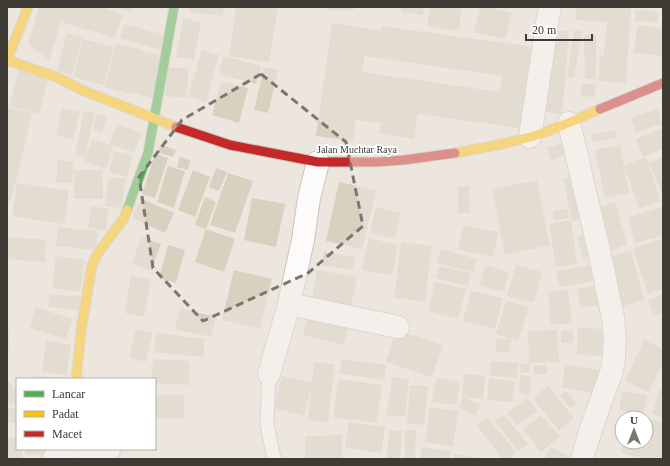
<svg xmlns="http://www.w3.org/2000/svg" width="670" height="466" font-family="'Times New Roman',serif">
<rect width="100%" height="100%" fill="#ece6de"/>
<!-- building -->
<path fill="#d7d1c0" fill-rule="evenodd" d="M39,7H100L123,14L115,38L61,22L49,60L28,44Z
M116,7H133L132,12Z
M189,7H224L223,16L189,12Z
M236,7H278L269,62L229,56Z
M327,7H353L354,10L327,11Z
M401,7H424L423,15L401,12Z
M430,7H462L459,31L427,26Z
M480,7H487L512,13L505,39L474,32Z
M576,7H631L626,83L598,81L600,55L604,56L607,22L575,20Z
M635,10L658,11V22L635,21Z
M183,18L201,22L194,60L176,57Z
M332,23L381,30V26L542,48L527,129L418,114L414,139L379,134L381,123L356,120L353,141L316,136ZM365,56L502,76L500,92L362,72Z
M124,24L165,35L161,50L120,38Z
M637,25L663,28V56L634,53Z
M549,30L569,31L562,114L543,112Z
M574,30L582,31L574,78L567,77Z
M67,33L82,37L72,75L57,71Z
M584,35H596V79H585Z
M83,39L114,47L104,85L73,77Z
M116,43L142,50L135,77L142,51L163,56L152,98L131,92L130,94L105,87Z
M202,50L219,55L206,102L188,97Z
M223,56L261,66L256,84L219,74Z
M168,67L189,69L186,98L165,96Z
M264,67L278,70L268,113L254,110Z
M19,68L49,76L39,114L9,106Z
M221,81L248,88L239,123L212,115Z
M582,83L596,85L595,97L580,96Z
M7,107L32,113L11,202L7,201Z
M62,108L80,112L73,139L56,135Z
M658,109L662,124L636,132L631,117Z
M84,111L95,113L85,157L75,155Z
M97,114L107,116L102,133L93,130Z
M117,124L142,133L134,153L110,144Z
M660,129L663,136V149L643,157L636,139Z
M616,130L617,137L593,142L591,135Z
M92,139L113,146L106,169L84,162Z
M565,142L569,154L551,160L546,148Z
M160,144L176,150L173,157L157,152Z
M620,145L629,193L605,198L595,150Z
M114,151L133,156L127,177L109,172Z
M155,154L168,158L155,198L142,194Z
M180,157L190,160L188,170L177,167Z
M646,157L661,201L639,208L624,165Z
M663,157V196L649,163Z
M58,160L74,162L72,183L56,182Z
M168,166L185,171L174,208L157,202Z
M216,168L227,172L219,191L209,187Z
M74,170H102L103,199H74Z
M193,170L210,177L195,217L178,210Z
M228,173L253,181L235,233L210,225Z
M576,175L585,218L572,221L563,178Z
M109,177L126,179L121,208L105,206Z
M537,180L550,245L505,255L492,189Z
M339,182L376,190L362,249L326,241Z
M17,183L69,191L64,224L12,216Z
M469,186L470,213H458V187Z
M205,197L216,202L206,229L195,225Z
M141,198L174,213L165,233L132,218Z
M252,198L285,204L276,247L244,240Z
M615,202L627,245L611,250L599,207Z
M91,206L109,209L106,230L88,228Z
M376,207L401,213L395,239L370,233Z
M663,207V236L635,243L628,217Z
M568,209L569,218L554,221L553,211Z
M571,220L577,264L556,267L549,224Z
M463,225L498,232L493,257L458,250Z
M58,227L98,231L96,250L56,246Z
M206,229L235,239L224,272L195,262Z
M590,233L595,255L583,258L577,237Z
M7,237L46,240L45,262L7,259Z
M141,237L161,244L151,271L132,264Z
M369,238L398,245L392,276L362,270Z
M662,239L663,289L648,294L633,248Z
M401,242L432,246L425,302L394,298Z
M168,245L185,250L176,283L159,279Z
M441,249L477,259L474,272L437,263Z
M631,251L644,300L623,306L610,257Z
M324,252L355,257L353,270L323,266Z
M56,256L85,260L80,292L52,288Z
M598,264L601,280L559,287L556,271Z
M485,265L509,272L504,292L479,286Z
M516,265L542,272L534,303L507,296Z
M439,266L471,273L468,286L436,278Z
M234,270L272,279L260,329L222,320Z
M317,270L357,277L350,312L311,304Z
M131,275L151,279L144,317L125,313Z
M435,282L466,289L458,319L428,311Z
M602,284L605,304L581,308L577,289Z
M568,290L572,323L551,325L548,292Z
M471,291L503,298L495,329L463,321Z
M663,294V313L654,316L648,300Z
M49,295L80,296L81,311L48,307Z
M506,301L529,307L518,341L496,334Z
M36,307L72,319L66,339L30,328Z
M180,308L216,317L211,337L175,329Z
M309,311L350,321L344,345L303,335Z
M578,328L608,329L607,356L577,355Z
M136,329L153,333L146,362L129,358Z
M7,330H10L8,354H7Z
M396,330L443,345L432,377L386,362Z
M557,330L559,362L529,363L528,331Z
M561,331H573V343H561Z
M156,333L205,339L203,357L154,352Z
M497,338L511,340L509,353L495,351Z
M644,340L663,349V362L649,392L625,381Z
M46,341L71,345L67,375L42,372Z
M153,359L190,361L189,385L155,383V379H152Z
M342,359L386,365L384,380L339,373Z
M491,361L518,363L517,378L490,376Z
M314,362L335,364L328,422L308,420Z
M529,363L530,372L521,373L520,364Z
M546,365L547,374H533V366Z
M565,365L605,371L602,394L562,388Z
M464,374L485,376L483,399L462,397Z
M520,375L531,376L530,394L519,393Z
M35,376L69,378V379H31Z
M282,376L312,383L304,416L274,408Z
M392,377L409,379L405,417L387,415Z
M436,378L460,382L456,405L432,402Z
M489,378L515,381L513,402L487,400Z
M338,379L382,385L377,423L333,417Z
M7,381L17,391V404L7,403Z
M410,385L428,386L424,425L407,423Z
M548,386L574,418L559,431L533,398Z
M659,390L663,391V417L652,414Z
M566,391L577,404L571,409L560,396Z
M622,391L647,395L644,414L619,410Z
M156,395H184V419L155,418Z
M463,397L480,405L475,415L459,408Z
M527,398L537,411L517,426L507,413Z
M430,407L458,411L453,446L425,442Z
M7,408H17V423H7Z
M504,415L528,444L518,451L495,421Z
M541,415L560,436L541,452L523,430Z
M487,417L516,452L508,459H503L477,426Z
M646,418L663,423V459H646L621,453L624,442H646Z
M349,422L385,427L381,453L345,448Z
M389,430L402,431L400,459H387Z
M405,430H416L415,459H405Z
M342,435V459H305V436Z
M7,437H17V449H22V459H7Z
M421,447L451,451L449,459H420Z
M551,447L574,459H545Z
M25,449H56L55,454L25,455Z
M455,454L476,458V459H454Z"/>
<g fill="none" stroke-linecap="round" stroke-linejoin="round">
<!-- lane casing -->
<g stroke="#c8c4bd" stroke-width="15">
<path id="lane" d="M269,374L267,424L274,459"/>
</g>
<!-- street casing -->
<g stroke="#c8c4bd" stroke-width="24">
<path id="street" d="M569,123L600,255L613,318L615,336L614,357L612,370L591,429L582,459
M530,137L548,18L550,7
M289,304L398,327
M269,374L289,304L303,240L309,198L318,162
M54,459L68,449
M87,459L109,450"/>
</g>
<!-- fast casing -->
<g stroke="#c8c4bd" stroke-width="11">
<path id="fast" d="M127,210L148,153L174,7"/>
</g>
<!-- slow casing -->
<g stroke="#c8c4bd" stroke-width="11">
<path id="slow" d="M7,60L28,7
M7,60L59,78L82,90L176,127
M455,153C480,148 506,144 530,137C554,130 577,119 600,109
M76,379L82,324L92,265L98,253L124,218L127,210"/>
</g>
<!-- jam casing -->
<g stroke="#c8c4bd" stroke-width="11">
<path id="jam" d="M600,109L663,83
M176,127L230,145L318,162H378L404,160L455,153"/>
</g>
<!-- lane -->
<use href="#lane" stroke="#fcfbfa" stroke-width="13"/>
<!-- street -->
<use href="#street" stroke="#fcfbfa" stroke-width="22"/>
<!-- fast -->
<use href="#fast" stroke="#4caf50" stroke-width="9"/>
<!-- slow -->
<use href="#slow" stroke="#ffc107" stroke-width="9"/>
<!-- jam -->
<use href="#jam" stroke="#c62828" stroke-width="9"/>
</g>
<!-- marked area -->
<path d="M0 0H670V466H0ZM261,74L346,142L363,226L308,273L203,321L153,268L139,177L182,120Z" fill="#ece6de" fill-opacity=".55" fill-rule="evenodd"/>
<path fill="none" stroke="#7b7670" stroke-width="3" stroke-dasharray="8 5" stroke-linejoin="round" d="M261,74L346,142L363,226L308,273L203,321L153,268L139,177L182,120Z"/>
<g text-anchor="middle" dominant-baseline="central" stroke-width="3.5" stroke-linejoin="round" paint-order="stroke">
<!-- street labels -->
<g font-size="10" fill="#3e3a34" stroke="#fff">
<text x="357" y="149">Jalan Muchtar Raya</text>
</g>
</g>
<!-- border -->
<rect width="670" height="466" fill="none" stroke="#3e3a34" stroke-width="16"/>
<!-- legend -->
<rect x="16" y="378" width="140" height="72" fill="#ffffff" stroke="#b2b0ae"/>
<rect x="24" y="391" width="20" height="6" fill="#4caf50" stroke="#b2b0ae"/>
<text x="52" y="398" font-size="12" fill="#3e3a34">Lancar</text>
<rect x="24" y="411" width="20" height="6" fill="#ffc107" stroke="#b2b0ae"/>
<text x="52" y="418" font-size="12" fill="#3e3a34">Padat</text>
<rect x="24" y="431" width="20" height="6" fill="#c62828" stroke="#b2b0ae"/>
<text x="52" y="438" font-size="12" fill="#3e3a34">Macet</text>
<!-- north arrow -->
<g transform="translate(634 430)"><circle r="19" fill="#ffffff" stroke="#b2b0ae"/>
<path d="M0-3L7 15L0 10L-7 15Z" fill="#7b7670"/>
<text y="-6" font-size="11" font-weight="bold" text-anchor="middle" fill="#3e3a34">U</text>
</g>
<!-- scale -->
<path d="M526 34v6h66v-6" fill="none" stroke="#3e3a34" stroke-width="2"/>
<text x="532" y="34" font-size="12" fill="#3e3a34" stroke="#ffffff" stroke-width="3" paint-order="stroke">20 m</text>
</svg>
